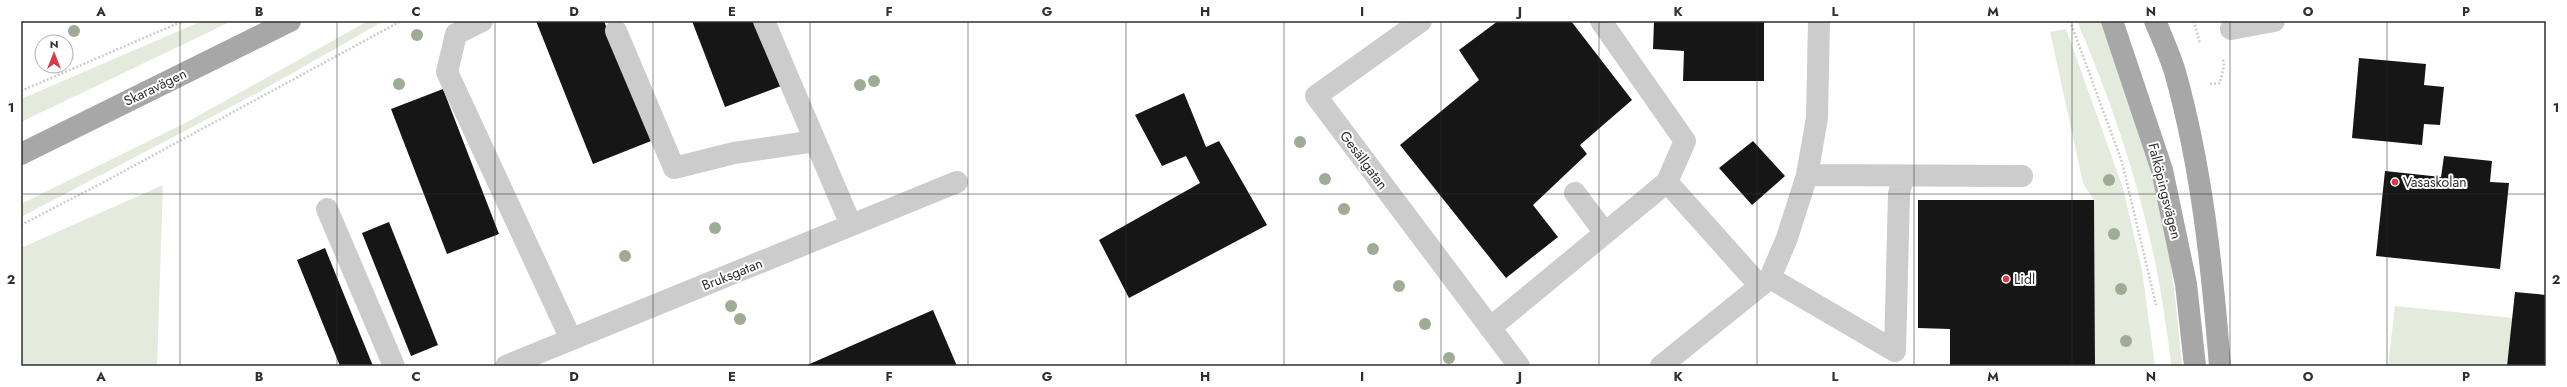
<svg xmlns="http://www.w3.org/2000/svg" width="2567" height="387" font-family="Jost,sans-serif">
<rect width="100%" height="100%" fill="#fff"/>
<!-- green -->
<path fill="#e4ebdd" d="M202,21H232L21,122V99Z
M368,21H384L259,92L21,217V204L189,121Z
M2077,21H2100C2128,91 2154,164 2167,239C2174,281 2178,324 2182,366H2171C2170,348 2166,330 2164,312C2149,212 2117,114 2077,21Z
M2066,29L2123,188L2142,270L2155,366H2095L2094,200L2083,183L2050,32Z
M163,185L157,366H21V248Z
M2395,306L2513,318L2507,366H2388Z"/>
<!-- building -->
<path fill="#161616" d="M536,21H604L651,141L593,164Z
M692,21H756L781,86L725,107Z
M1498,21H1571L1632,100L1580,145L1587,154L1533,205L1558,237L1506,278L1400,145L1479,80L1459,50Z
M1654,21H1764V81H1683L1684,51L1653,49Z
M2359,58L2426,64L2424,85L2444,87L2440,125L2424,124L2422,145L2352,138Z
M443,89L499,234L447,254L391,109Z
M1184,93L1206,147L1219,141L1267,225L1129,298L1099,240L1200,183L1186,156L1162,166L1135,115Z
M1753,141L1785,176L1752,205L1719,168Z
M2444,156L2492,161L2490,182L2509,183L2500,269L2376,256L2385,171L2441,177Z
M1918,200H2094L2095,366H1950V329L1918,328Z
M389,222L438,345L411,356L362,233Z
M325,248L373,366H340L297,260Z
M2515,292L2546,295V366H2507Z
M933,310L957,366H805Z"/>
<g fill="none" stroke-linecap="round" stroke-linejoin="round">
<!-- path -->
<path stroke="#ccc" stroke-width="2.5" stroke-dasharray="2 2" stroke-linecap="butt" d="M2070,21L2122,162L2156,305
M2194,21L2200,44
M2210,84L2220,83L2224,66L2223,58
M21,91L183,21
M21,225L104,182L401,21"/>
<!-- minor -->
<path stroke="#ccc" stroke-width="22" d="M482,21L456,34L447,72L571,339
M764,21L851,225
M1421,21L1316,96L1519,366
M1601,21L1685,141L1667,182L1760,286
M2231,29L2274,21
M616,31L674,168L734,153L815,141
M1807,175L2022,176
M1575,193L1605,233
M327,209L394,366
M1770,278L1895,351L1899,194L1903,176
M1490,328L1667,182
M506,366L957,182
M1661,366L1770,278L1787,238L1807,175L1817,118L1819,21"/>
<!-- major -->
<path stroke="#a7a7a7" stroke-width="22" d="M2112,21L2162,170L2186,284L2195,366
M2155,21C2162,38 2170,55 2175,72C2202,168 2212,267 2220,366
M21,154L290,21"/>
</g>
<!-- trees -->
<g fill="#9fac95">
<circle cx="74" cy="31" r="6"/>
<circle cx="417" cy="35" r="6"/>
<circle cx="874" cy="81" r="6"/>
<circle cx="399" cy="84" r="6"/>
<circle cx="860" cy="85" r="6"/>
<circle cx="1300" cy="142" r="6"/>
<circle cx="1325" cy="179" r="6"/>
<circle cx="2109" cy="180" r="6"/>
<circle cx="1344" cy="209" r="6"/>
<circle cx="715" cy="228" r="6"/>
<circle cx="2114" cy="234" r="6"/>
<circle cx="1373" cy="249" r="6"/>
<circle cx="625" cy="256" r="6"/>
<circle cx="1399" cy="286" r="6"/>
<circle cx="2121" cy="289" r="6"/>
<circle cx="731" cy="306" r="6"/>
<circle cx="740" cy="319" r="6"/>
<circle cx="1425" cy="324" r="6"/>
<circle cx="2126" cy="341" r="6"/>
<circle cx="1449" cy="358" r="6"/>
</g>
<!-- grid -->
<path fill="none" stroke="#2f2f2f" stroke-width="1" stroke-opacity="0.55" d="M180,21V366M337,21V366M495,21V366M653,21V366M810,21V366M968,21V366M1126,21V366M1284,21V366M1441,21V366M1599,21V366M1757,21V366M1914,21V366M2072,21V366M2230,21V366M2387,21V366M21,194H2546"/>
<!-- markers -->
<g fill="#dc3a43" stroke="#fff" stroke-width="1.5">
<circle cx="2395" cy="182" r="4"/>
<circle cx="2006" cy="279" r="4"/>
</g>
<g text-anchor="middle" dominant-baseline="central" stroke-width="4" stroke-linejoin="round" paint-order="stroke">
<!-- street labels -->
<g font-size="14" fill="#2f2f2f" stroke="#fff">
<text transform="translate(155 87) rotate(-26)">Skaravägen</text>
<text transform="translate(1364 160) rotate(53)">Gesällgatan</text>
<text transform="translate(2165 191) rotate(76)">Falköpingsvägen</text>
<text transform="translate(732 274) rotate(-22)">Bruksgatan</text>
</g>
<!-- poi labels -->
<g font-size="14" fill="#2f2f2f" stroke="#fff" text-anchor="start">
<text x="2403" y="182">Vasaskolan</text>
<text x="2014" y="279">Lidl</text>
</g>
</g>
<!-- border -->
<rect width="2567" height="387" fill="none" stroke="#ffffff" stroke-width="44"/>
<!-- north arrow -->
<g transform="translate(54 54)"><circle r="19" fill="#ffffff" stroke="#acacac"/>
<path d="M0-3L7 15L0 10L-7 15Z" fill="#dc3a43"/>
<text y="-6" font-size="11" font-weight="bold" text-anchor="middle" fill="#2f2f2f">N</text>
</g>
<rect x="22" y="22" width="2523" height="343" fill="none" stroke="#2f2f2f" stroke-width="1.5"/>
<g font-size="13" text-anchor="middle" font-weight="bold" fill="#2f2f2f">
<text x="101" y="16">A</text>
<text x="259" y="16">B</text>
<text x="416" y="16">C</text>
<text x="574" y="16">D</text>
<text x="732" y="16">E</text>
<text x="889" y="16">F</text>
<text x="1047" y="16">G</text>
<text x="1205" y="16">H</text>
<text x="1362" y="16">I</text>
<text x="1520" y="16">J</text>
<text x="1678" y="16">K</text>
<text x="1835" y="16">L</text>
<text x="1993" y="16">M</text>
<text x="2151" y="16">N</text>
<text x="2308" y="16">O</text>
<text x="2466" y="16">P</text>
<text x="11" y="112">1</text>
<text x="2556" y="112">1</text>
<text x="11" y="284">2</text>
<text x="2556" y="284">2</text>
<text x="101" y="381">A</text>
<text x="259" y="381">B</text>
<text x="416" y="381">C</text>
<text x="574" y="381">D</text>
<text x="732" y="381">E</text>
<text x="889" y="381">F</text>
<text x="1047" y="381">G</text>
<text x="1205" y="381">H</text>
<text x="1362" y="381">I</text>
<text x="1520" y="381">J</text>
<text x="1678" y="381">K</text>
<text x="1835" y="381">L</text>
<text x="1993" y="381">M</text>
<text x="2151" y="381">N</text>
<text x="2308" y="381">O</text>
<text x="2466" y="381">P</text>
</g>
</svg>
